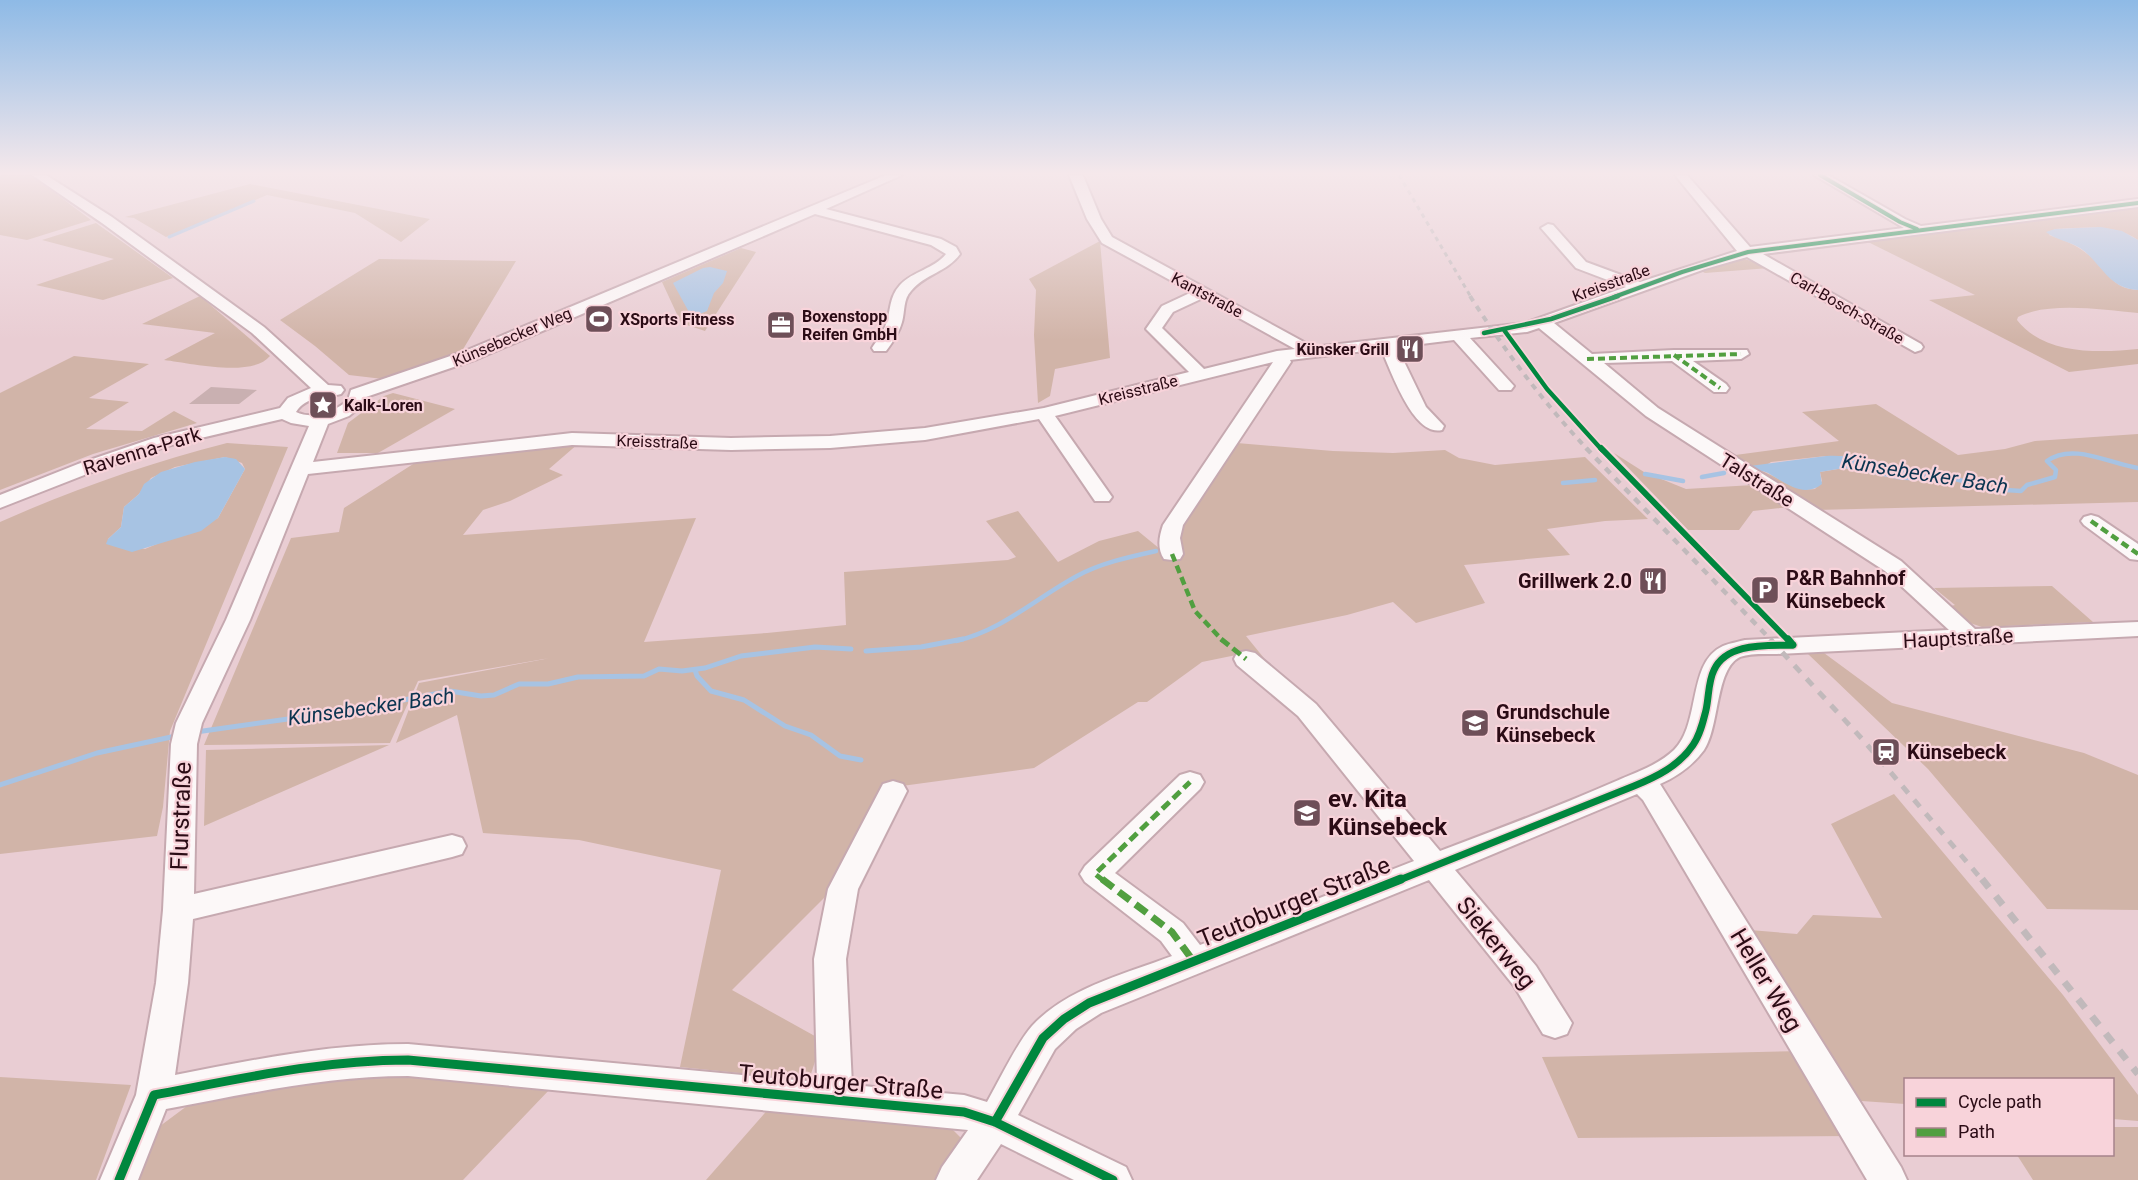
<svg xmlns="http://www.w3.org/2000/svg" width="2138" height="1180" font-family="Roboto,sans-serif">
<rect width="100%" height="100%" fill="#e9cdd3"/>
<!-- green -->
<path fill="#d1b4a8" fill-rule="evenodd" d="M0,175H31L91,220L27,240L0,235Z
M250,184L430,219L401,242L355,213L267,195L166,237L134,218L125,217Z
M2138,207V240C2113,223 2084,228 2055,229L2049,235C2064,240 2077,245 2090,256C2108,270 2111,289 2138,290V313C2104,310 2049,301 2018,317L2017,320C2044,355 2099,353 2138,349V364L2069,372L1929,300L1975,295L1866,241Z
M96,223L173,278L103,300L36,285L114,259L42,240Z
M1100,241L1110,358L1055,369L1050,396L1038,403L1034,335L1036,290L1029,279Z
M741,248L756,252L705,331L681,323L662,282Z
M1740,258L1759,263L1769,268L1705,273L1699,270Z
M379,259L516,261L459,356L383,379L349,375L315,346L280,320Z
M200,296L270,356C252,378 190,363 164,360L215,333L142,324Z
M74,356L149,364L89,398L129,402L86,429L142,431L174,411L197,423L93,454L0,490V393Z
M393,393L455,409L378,453H337L348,423L384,396Z
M1876,404L1958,455L2005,449L2035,441L2138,434V502L1816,510L1728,456L1839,441L1802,412ZM1826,456L1858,457L1956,480H1902L1844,468L1820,472L1822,481L1815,489C1792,492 1779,476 1759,470L1771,462Z
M227,443L288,447L170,731L163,807L157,836L0,854V522C74,489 149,463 227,443ZM225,457L242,463L245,469L218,518L145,549L108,539L121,527L124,507L139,494L151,478L175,467Z
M579,443L549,469L563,475L510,501L483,510L463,535L696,518L644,642L767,633L846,625L844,572L1008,560L1016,557L986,521L1018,511L1058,562L1099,541L1138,531L1160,549L1181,547L1182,528L1237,443L1333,451L1393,453L1445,450L1459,458L1495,465L1585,457L1648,519L1605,521L1547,529L1570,555L1464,565L1485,603L1416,623L1393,602L1347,615L1246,636L1272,668L1246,653L1202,662L1147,702H1138L1034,768L887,788L833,889L732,990L822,1040L809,1080L680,1067L721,870L579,840L483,833L457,715L396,743L419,683L550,658L418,681L390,743L204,745L291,538L339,532L344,508L421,459Z
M1614,453L1644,472L1686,489L1753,485L1789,507L1753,511L1739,530H1688Z
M2052,586L2093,622L1982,627L1970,623L1951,606L1955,605L1934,588Z
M1824,653L1892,703L2084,753L2138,775V910L2047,909L1928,769L1808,654Z
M389,745L204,826L206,750Z
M1894,794L2063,995L2138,1095V1121L2113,1119L2112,1080H1906L1905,1104L1847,1100L1750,930L1797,934L1813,915L1882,918L1831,824Z
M1803,1051L1853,1136L1578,1138L1542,1057Z
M394,1072L551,1088L463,1180H130L148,1135L187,1106L264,1087Z
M0,1077L131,1085L96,1180H0Z
M771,1106L951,1128L969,1146L944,1180H706Z
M2113,1127H2138V1180H2033L2017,1155L2112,1154Z"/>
<!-- water -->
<path fill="#a7c3e3" d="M2101,227L2122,231L2138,240V290C2108,289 2101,262 2080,248C2069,241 2056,240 2046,232L2055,229Z
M710,267L727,271L723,283L714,293L707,311L697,315L690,314L673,283L703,268Z
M1826,456C1859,454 1889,466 1920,472C1933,475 1945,472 1957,479L1949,481L1902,480L1844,468L1820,472L1822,484C1804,499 1784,482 1768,473C1761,470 1756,471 1750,466Z
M225,457L236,459L245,469L218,518L201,531L132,552L106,544L108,539L121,527L124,507L139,494L144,484L161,472L195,462Z"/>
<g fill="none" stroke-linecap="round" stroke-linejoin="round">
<!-- stream-far2 -->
<path stroke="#a7c3e3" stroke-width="3" d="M169,237L254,201"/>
<!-- stream-far1 -->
<path stroke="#a7c3e3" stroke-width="4.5" d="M1645,474L1683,481
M1702,477L1724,473
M1952,478L1991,489L2021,491L2027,485L2055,477L2056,470L2047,461C2073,442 2110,464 2138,468
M1563,483L1595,480
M956,641C1003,630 1036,598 1077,576C1101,563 1129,557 1156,551"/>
<!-- stream -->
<path stroke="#a7c3e3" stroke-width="5" d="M866,651L921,647L963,639
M695,670L697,676L711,691L744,700L785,726L811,735L840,756L861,760
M196,732L352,710L450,691L481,696L494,695L519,684H548L578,677L644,676L659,669L682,671L705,668L741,656L815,647L851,649
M0,785L97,753L176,736"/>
</g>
<!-- building -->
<path fill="#c9b0b1" d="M211,387L244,389L257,390L239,404H189Z"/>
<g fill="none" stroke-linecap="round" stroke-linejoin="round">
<!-- minor casing -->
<g stroke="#c6a9b0" stroke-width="4">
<path id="minor" d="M32,175H46L112,217L264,327L328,385L341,386L344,390L341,394C325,398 306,396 296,412C313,420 335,412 348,400L351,390L465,351L886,175H902L826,209L941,239L956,247L960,254C947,272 925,274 911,291C903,299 905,312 902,322C899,333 892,343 886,351H874L872,348C877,340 883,333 886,324C891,310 889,297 900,285C913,271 934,269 946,254L931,245L815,214L477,359L366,397V402L349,416L328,424L313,462L572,433L731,438L830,436L925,428L1044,408L1189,372L1146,329L1162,306L1192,292L1102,243L1087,219L1069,175H1082L1084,178L1101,219L1112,237L1313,347L1525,323L1626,287L1576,268L1541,228L1548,224L1553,225L1586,262L1640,282L1737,251L1675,175H1687L1750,247L1904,228L1814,175H1828L1905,219L1921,226L2138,199V207L1763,254L1921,344L1923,347L1921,350L1915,352L1747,257L1705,269L1554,323L1592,354L1674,350H1747L1749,354L1741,359L1693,361L1726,384L1729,388L1726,392H1714L1672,361L1604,363L1658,408L1901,561L1975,629L2138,622V636L1777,654C1766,654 1750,653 1740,657C1715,669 1720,726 1704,750C1692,766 1678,776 1660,784L1901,1167L1907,1180H1867L1643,800L1637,794L1455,870L1536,966L1572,1023L1567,1034L1555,1038L1543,1034L1514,986L1429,880L1101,1013L1076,1029L1055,1049L1018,1115L1126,1167L1132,1180H1074L1001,1144L977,1180H936L942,1167L968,1130L408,1076C325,1076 247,1094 166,1109L138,1180H100L136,1095L156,983L163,910L171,744L176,723L226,620L309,426L291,423L282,419L167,446L92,472L0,508V495L78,464L154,438L280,408L288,398L311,388L252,333L102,223ZM1203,298L1295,349L1277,351L1204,369L1162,328L1173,312ZM1539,328L1646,416L1885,571L1949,630L1745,640C1738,642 1730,643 1723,646C1687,662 1701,724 1674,750C1657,766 1634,773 1614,782C1557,807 1498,829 1440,851L1316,704L1255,653L1246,651L1237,653L1234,659L1237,665L1298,716L1414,861L1200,945L1183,923L1115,873L1200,789L1204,782L1200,775L1190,772L1180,775L1085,866L1080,874L1085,882L1161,941L1172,956C1125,974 1067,988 1032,1026C1017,1043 999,1081 987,1102L964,1095L852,1085L846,959L858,889L907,791L903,784L893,781L883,784L828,889L814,959L817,1082L408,1044C328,1044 252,1060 175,1075L188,983L193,919L452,857L462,854L466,846L462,838L452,835L194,894L197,744L202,723L250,620L308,474L572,445L731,450L830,448L925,440L1039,419L1095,501H1109L1112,497L1055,416L1273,362L1163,525C1159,537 1157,548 1164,559L1172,560L1180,559L1183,554L1180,538L1183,525L1291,362L1290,360L1381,349C1391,370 1413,437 1442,430L1444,426L1426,407L1397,347L1454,340L1499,390H1511L1514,386L1470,338L1527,332Z
M2091,515L2098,517L2138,544V560L2130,559L2084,525L2081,521L2084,517Z"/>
</g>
<!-- minor -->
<use href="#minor" fill="#fcf8f8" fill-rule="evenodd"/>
<!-- rail-far4 -->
<path stroke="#c1b9bb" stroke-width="3" stroke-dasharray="4.5 4.5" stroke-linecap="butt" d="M1399,175L1471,297"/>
<!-- rail-far3 -->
<path stroke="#c1b9bb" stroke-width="4" stroke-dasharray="6 6" stroke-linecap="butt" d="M1470,296C1505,351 1543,402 1588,450"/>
<!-- rail-far2 -->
<path stroke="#c1b9bb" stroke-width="4.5" stroke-dasharray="7 7" stroke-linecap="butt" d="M1586,448L1772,641"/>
<!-- rail-far1 -->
<path stroke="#c1b9bb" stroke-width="5" stroke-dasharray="9 9" stroke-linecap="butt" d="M1770,639L1864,741L1983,881"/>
<!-- rail -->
<path stroke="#c1b9bb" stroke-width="7" stroke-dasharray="11 11" stroke-linecap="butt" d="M1982,879L2138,1074"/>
<!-- quiet-far3 -->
<path stroke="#519f40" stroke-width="4" stroke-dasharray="7 4" stroke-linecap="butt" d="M1674,355L1720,388
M1587,359L1741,354"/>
<!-- quiet-far2 -->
<path stroke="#519f40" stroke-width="4.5" stroke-dasharray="8 4.5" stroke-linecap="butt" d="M2091,521L2138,554
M1172,554L1195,611L1223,641"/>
<!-- quiet-far1 -->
<path stroke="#519f40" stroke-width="5" stroke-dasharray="10 5" stroke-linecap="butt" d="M1221,639L1246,659
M1104,881L1095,874L1190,782"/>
<!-- quiet -->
<path stroke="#519f40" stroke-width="7" stroke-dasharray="14 7" stroke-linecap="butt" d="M1102,879L1172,932L1194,962"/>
<!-- cycleway-far4 casing -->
<g stroke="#f8d3da" stroke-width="6">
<path id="cycleway-far4" d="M1820,175L1900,222L1917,229
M1614,297L1682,272L1748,252L2138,203"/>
</g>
<!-- cycleway-far3 casing -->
<g stroke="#f8d3da" stroke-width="8">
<path id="cycleway-far3" d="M1504,330L1547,389L1602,450
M1484,333L1551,319L1618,296"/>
</g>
<!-- cycleway-far2 casing -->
<g stroke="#f8d3da" stroke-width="10">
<path id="cycleway-far2" d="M1601,448L1789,641"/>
</g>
<!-- cycleway-far1 casing -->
<g stroke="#f8d3da" stroke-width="10">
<path id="cycleway-far1" d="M1788,639L1793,645
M1397,881L1634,786C1656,777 1679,766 1693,745C1700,735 1703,722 1706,710C1709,697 1708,682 1714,670C1727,642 1767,646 1793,645"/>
</g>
<!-- cycleway casing -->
<g stroke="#f8d3da" stroke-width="13">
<path id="cycleway" d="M995,1122L1043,1038L1064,1019L1089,1003L1401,879
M119,1180L154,1095C239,1079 322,1060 408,1060L964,1112L995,1122L1113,1180"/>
</g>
<!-- cycleway-far4 -->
<use href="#cycleway-far4" stroke="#00873e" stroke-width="4"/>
<!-- cycleway-far3 -->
<use href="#cycleway-far3" stroke="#00873e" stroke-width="4.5"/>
<!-- cycleway-far2 -->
<use href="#cycleway-far2" stroke="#00873e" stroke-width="6"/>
<!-- cycleway-far1 -->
<use href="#cycleway-far1" stroke="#00873e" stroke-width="7"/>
<!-- cycleway -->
<use href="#cycleway" stroke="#00873e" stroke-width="9"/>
</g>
<!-- sky -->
<linearGradient id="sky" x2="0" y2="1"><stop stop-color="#8ebae6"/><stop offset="0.51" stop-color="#f5e8eb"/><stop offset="1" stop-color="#f5e8eb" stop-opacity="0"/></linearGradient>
<rect width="2138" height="340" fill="url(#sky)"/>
<!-- icons -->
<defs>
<g id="stadium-square" transform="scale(1.5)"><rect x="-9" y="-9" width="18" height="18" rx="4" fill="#6e4f58" stroke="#f8d3da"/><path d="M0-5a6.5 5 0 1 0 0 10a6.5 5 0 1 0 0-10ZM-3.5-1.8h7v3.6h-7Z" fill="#fff"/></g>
<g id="office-square" transform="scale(1.5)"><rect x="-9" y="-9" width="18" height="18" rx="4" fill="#6e4f58" stroke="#f8d3da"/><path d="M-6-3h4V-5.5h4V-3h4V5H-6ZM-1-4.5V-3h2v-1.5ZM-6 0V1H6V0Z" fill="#fff"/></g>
<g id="restaurant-square" transform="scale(1.5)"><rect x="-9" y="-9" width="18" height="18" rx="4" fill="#6e4f58" stroke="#f8d3da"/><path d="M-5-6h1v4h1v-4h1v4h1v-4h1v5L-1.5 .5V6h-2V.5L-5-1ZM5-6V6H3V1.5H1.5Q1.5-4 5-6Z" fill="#fff"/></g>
<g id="sight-square" transform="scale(1.5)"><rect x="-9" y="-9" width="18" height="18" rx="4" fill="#6e4f58" stroke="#f8d3da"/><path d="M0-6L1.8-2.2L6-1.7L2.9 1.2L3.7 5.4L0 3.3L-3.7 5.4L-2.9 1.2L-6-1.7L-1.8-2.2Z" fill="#fff"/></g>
<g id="parking-square" transform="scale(1.5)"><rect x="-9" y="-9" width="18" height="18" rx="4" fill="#6e4f58" stroke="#f8d3da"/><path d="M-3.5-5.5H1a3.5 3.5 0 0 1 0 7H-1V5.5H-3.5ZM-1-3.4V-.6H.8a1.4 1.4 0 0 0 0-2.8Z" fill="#fff"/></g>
<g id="school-square" transform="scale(1.5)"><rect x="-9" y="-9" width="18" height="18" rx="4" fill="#6e4f58" stroke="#f8d3da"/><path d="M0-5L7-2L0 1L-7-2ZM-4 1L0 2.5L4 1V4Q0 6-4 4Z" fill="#fff"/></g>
<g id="station-square" transform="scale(1.5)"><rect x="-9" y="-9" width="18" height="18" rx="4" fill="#6e4f58" stroke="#f8d3da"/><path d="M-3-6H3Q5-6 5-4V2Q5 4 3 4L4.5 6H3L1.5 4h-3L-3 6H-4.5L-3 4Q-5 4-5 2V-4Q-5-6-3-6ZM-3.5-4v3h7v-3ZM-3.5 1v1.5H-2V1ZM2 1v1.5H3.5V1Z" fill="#fff"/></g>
</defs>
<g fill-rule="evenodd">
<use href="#stadium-square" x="599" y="319"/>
<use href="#office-square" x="781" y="325"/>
<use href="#restaurant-square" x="1410" y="349"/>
<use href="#sight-square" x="323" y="405"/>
<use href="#restaurant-square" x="1653" y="581"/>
<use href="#parking-square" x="1765" y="590"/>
<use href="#school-square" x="1475" y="723"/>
<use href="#station-square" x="1886" y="752"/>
<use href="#school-square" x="1307" y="813"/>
</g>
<g text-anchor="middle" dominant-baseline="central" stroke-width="4.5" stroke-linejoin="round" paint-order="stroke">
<!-- far-street labels -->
<g font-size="16" fill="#2b0b15" stroke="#f8d3da">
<text transform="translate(1611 283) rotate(-20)">Kreisstraße</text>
<text transform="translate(1207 295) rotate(28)">Kantstraße</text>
<text transform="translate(1847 308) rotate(30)">Carl-Bosch-Straße</text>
<text transform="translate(512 337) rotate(-23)">Künsebecker Weg</text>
<text transform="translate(1138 390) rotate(-14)">Kreisstraße</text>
<text transform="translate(657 442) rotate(2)">Kreisstraße</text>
</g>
<!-- far-poi labels -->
<g font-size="16" font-weight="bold" fill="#2b0b15" stroke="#f8d3da" text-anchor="start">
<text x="802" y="316">Boxenstopp<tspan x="802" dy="18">Reifen GmbH</tspan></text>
<text x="620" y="319">XSports Fitness</text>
<text x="1389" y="349" text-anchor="end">Künsker Grill</text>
<text x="344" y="405">Kalk-Loren</text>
</g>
<!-- street labels -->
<g font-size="20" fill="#2b0b15" stroke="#f8d3da">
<text transform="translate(142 451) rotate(-17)">Ravenna-Park</text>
<text transform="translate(1757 480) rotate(32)">Talstraße</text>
<text transform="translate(1958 638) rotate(-3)">Hauptstraße</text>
</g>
<!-- poi labels -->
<g font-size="20" font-weight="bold" fill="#2b0b15" stroke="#f8d3da" text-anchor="start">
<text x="1786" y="578">P&amp;R Bahnhof<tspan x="1786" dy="23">Künsebeck</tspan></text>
<text x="1632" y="581" text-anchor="end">Grillwerk 2.0</text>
<text x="1496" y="712">Grundschule<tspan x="1496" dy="23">Künsebeck</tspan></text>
<text x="1907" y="752">Künsebeck</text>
</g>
<!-- water labels -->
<g font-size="21" font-style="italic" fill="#0b3450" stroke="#f8d3da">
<text transform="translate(1925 474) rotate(9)">Künsebecker Bach</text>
<text transform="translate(371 707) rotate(-8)">Künsebecker Bach</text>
</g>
<!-- near-poi labels -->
<g font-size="24" font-weight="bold" fill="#2b0b15" stroke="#f8d3da" text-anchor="start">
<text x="1328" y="799">ev. Kita<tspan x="1328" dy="28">Künsebeck</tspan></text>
</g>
<!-- near-street labels -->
<g font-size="24" fill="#2b0b15" stroke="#f8d3da">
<text transform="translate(181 816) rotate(-88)">Flurstraße</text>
<text transform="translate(1294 902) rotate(-22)">Teutoburger Straße</text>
<text transform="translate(1496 943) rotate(51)">Siekerweg</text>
<text transform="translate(1766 980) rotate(59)">Heller Weg</text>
<text transform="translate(841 1082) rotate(5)">Teutoburger Straße</text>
</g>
</g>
<!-- legend -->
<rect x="1904" y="1078" width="210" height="78" fill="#f8d3da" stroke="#a6838b" stroke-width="1.5"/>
<rect x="1916" y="1098" width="30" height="9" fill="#00873e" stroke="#a6838b" stroke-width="1.5"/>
<text x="1958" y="1108" font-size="18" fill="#2b0b15">Cycle path</text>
<rect x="1916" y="1128" width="30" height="9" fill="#519f40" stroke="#a6838b" stroke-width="1.5"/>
<text x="1958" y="1138" font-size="18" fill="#2b0b15">Path</text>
</svg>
